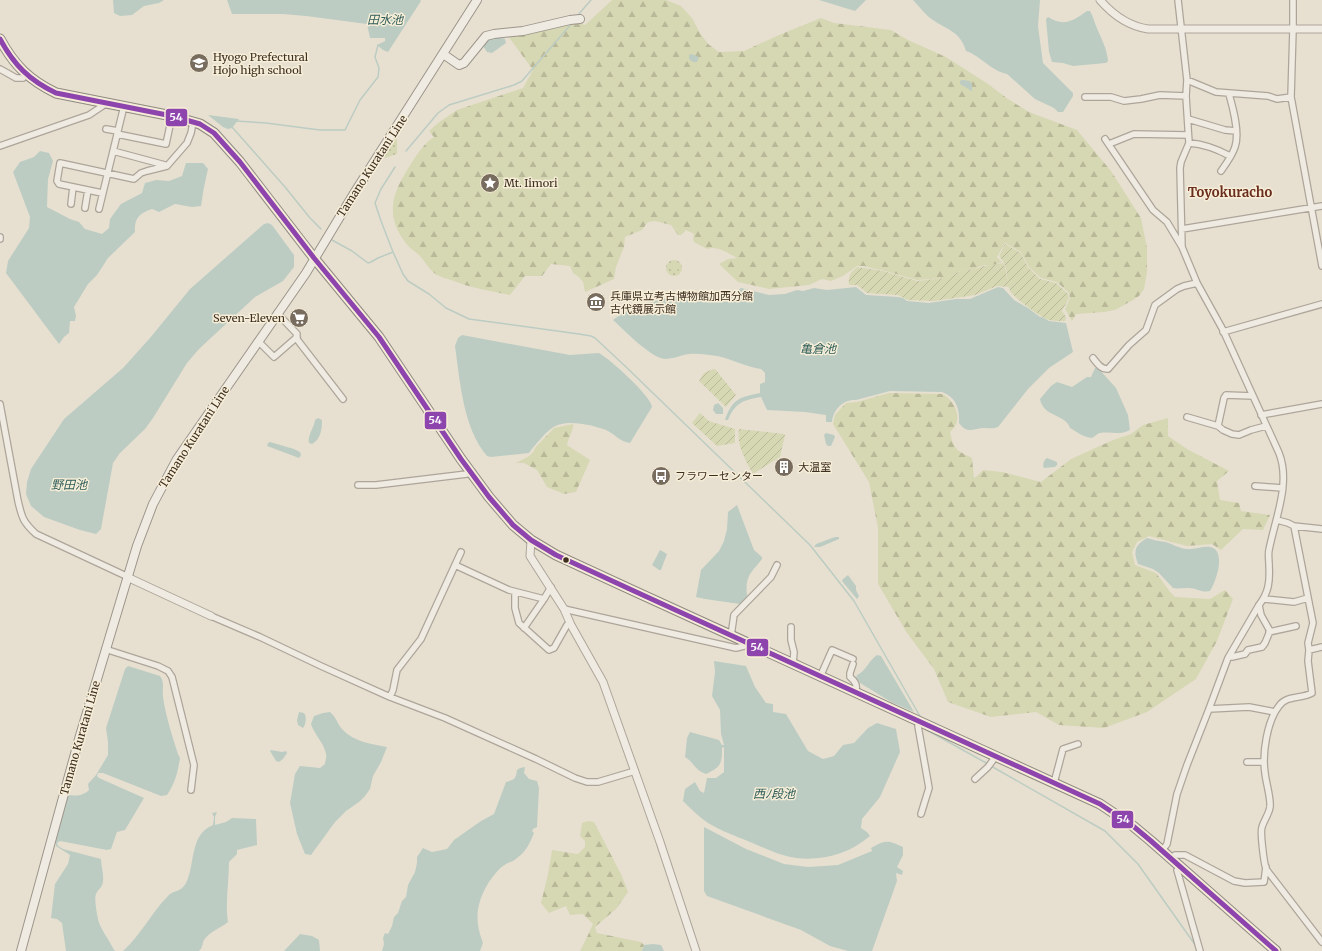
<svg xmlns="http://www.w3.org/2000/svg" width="1322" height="951" font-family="Merriweather,'Noto Sans JP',serif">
<defs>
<pattern id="grass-dots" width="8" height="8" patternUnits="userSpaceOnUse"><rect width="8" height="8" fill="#d6d7b3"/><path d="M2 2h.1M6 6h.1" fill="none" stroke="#b9b99a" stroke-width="1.8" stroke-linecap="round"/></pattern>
<pattern id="forest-firs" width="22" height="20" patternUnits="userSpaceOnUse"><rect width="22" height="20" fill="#d6d7b3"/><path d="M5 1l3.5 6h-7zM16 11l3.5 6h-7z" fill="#b9b99a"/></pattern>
<pattern id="garden-furrows" width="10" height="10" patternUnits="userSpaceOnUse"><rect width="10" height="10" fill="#d6d7b3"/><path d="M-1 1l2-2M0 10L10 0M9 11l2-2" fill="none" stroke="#b9b99a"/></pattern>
</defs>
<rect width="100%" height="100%" fill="#e7e0d1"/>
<!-- grass -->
<path fill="url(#grass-dots)" d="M397,133V154L379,160Z
M666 268a8 8 0 1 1 16 0a8 8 0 1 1-16 0Z"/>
<!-- forest -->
<path fill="url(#forest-firs)" d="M612,0H666L681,6L692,18L700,33L708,44L719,52L744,51L779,35L821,18L834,23L891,30L908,40L946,57L988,84L1008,99L1029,112L1077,130L1111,171L1141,218L1147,248V272L1144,289L1139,296L1133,300L1115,310L1104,312L1076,314L1072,321L1065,309L1070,298L1069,293L1057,282L1041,278L1029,267L1021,252L1005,243L997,257L1002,262L993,265H984L974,269L961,271L945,278L917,280L882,270L875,269L864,266H857L843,276L831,281L822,279L809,285L769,289L738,282L719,264L728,259L737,258C728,253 717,245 707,249L694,242L693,239L694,234L686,230C683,233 683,235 678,235L671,225L655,221L648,222L642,230L625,237L624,247L616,267L614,279L585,292L583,282L579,277L573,273L570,266L551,264L542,276H525L510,295C490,291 471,288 451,280C447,279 441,277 437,275C429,270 425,261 419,255C416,252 412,250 409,247C385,219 390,196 409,167C416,156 423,144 434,137L429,131L438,123L457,110L523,88L533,70L508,36L571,21L585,25Z
M670.5 266a4.5 4.5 0 1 1 9 0a4.5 4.5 0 1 1-9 0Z
M889,393L942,394C952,398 961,414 956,424C955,427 952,430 950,432C954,450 956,450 972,458L974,478L977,476L983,470L1002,472L1041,482L1071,459L1113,440L1131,434L1143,425L1168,418V436L1187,449L1229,471L1217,481L1220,500L1239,503L1241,511L1270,515L1263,530L1243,529L1221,550L1212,544L1187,546L1149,536L1137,542L1132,552L1135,565L1156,573L1171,593L1175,597L1210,599L1225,590L1233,599L1217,641L1196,679L1147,712L1104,728L1059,725L1036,712L991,717L948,702L934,669L907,633L878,584V528L869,482L833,424L835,415L846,403L857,402Z
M573,424C574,431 568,438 567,445L590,460L576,492L564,494L547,487L537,470L524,463H516C523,459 533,456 535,448L554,428Z
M588,821L594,822L622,876L628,892L616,909L595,927L597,933L641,942L644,945L642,951H580L587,937L593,924L583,914L570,915L566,906L549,913L541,903L548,874L552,850L578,854L585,847V841L580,836L582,823Z"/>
<!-- garden -->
<path fill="url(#garden-furrows)" d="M1005,244L1021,253L1028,267L1040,279L1056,283L1068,294L1069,298L1062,311L1066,317L1065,321C1060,321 1054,321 1049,320C1043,319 1012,296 1010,291C1006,277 1009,267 999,256Z
M1003,263L1005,267L1009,287L997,286L975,295L934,301L908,300L898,295L867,293L857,285H849C848,276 850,273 857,267L883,271L917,281L945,278L961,271L975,269L984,266Z
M713,369H715L736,395L726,407L699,381L704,373Z
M700,413L709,421L735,429V443L717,446L692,423Z
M739,429L784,434L785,435L780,457L753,474C746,462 736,444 739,429Z"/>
<!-- water -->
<path fill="#bcccc2" d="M113,0H164L159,3L144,6L132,15L120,16L114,13Z
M227,0H420L421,1L388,52L383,50L377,45L385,41V38H370L367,24L306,16L283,14H232Z
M819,0H866L855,11Z
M913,0H1040L1038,26L1043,63L1073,93V96L1063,112H1058L1054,108L1035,99L1007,74C991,71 981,56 966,51C960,30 946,30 930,18C924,13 919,6 913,0Z
M1087,11H1090C1093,16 1094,21 1096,26C1101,38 1107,48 1108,61L1106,63L1073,66L1063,63L1052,62L1049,52L1046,19L1048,17C1064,27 1073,21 1087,11Z
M497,37L505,39L506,43L492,53L487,52L483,46L487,39Z
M691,54L699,57L697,62H693L689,59V55Z
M962,80L970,81L972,85V91L960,84V81Z
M208,115L239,119L232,128L228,129L223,127Z
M40,151L49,153L53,161L48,179L47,207L70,219L79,222L85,229L102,234L109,228L110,219L121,204L142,193L145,183L156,180L169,181L182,176L186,163H203L208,169L204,187L201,206L192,207L175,204L159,212L152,209C139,213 134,219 135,232L108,258L97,275L88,284L74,307L76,316L75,321H70L69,333L64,337L59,344L6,273L8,261L29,228L30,217L13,172L20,162L34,157Z
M268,223L272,225L294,255V267L283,281L255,297L199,349L187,363L153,418L145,429L120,453L113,463L101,529L96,534L80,530L44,517L31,506L26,494L27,482L31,469L64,419L123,368L150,338L190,289L264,224Z
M856,287L866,295L898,297L903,298L907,301L929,303L956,299H970L998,287L1003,288L1014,300L1028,308L1040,317H1042L1049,321L1066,323L1073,352L1049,368L1028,389L998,427C993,429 990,428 985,428C973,428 968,435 959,423C960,409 956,397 942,392L890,391L856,400C843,399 833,410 832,422H826V415L805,412L767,410L761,397C743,400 735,403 728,420H725C732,399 740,397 760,393V384L765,382V373L761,369C746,367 732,359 717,356C708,355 698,353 689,354C681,355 673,359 665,359C651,358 624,330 613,320C645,295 696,294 735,292L741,288L769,295L785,294L797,290L803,291L814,288L827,290Z
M462,335L570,355L599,353C610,359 652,397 652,407L630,443C620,442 615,434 606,430C593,425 565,418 552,428C546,432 534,446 529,453L491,457L487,456C463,428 460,381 455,346L458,338Z
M1095,368H1098L1116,388L1128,415L1130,430C1119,436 1111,431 1100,433C1098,433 1094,437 1092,438C1083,437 1077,432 1070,428C1066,414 1043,417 1040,399L1051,386L1057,382L1072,387L1087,377H1091Z
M718,403L723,408V414H716L713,410L714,405Z
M318,418L322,420C322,429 321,439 312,444L309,443C307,436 314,428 315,420Z
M826,433L834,435L835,437L831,446H828L826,444L824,435Z
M270,442L294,449L300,452L301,455L299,458L267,446L268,443Z
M1047,458L1057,462V465L1055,467L1044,468C1042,465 1044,460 1047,458Z
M737,505L754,550L762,557V559C750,574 745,576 747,596L740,604L705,599L696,597L701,570L719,551L724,541L727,529L728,512Z
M835,537H839V539L820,547H814L816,544Z
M1147,538C1153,540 1159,541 1165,542C1173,544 1178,548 1186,549C1194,550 1202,546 1210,547C1227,550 1216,582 1210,591C1201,593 1195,587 1187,588C1182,588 1177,589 1173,588L1159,573L1153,569L1138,564C1133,551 1135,545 1147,538Z
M660,550L667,554L661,570H659L652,565Z
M848,575L856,586V590L859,596L857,599L842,581L843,579Z
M877,655L881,656L914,712L891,702L860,683L856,678L857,675C866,671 869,660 877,655Z
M714,661L746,666L755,687L766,703L773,704V712L786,714L808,751L823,759L834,756L843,745L854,743L868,728L877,723L896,729L900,752L880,797L862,819L861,828L867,832L870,836C849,854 823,861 796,858C780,856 765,848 750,842C736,836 721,831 708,823C699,817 691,809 683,801L685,789L695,782L700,791L704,793L707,778H716L724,772V747L722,748C722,764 721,767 706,774C694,770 695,763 685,757L687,738L690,732L719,740L722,745H724L721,734L720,710L712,696L715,672Z
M128,666L160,676C165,682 162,690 163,697C166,717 172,735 178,754L180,758C178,771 175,784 167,795L161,796L103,773H98L97,776L99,778L144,798L125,830L117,832L111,849L107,850L60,841L57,843L58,846L63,849L101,859C101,867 104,873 103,881C103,887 98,889 96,894C94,899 97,914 98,919C100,929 109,939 114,950L116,951H66L62,923L57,919L51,918L55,884L68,864L70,855L56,846L55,839L68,795C76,796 83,796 89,790L88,784L96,775L108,755V742L106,728L125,669Z
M299,712L304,713C307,717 306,724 303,728L298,725L297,720Z
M330,712C337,718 337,724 343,730C354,742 372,744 387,747L381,762L373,776L370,789L365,796L359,802L346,811L335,822L311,855L305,854L297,834L290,803L295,774L300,766L320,768L325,764C325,761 327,757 326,754C324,743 314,734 311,724L314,716L323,713Z
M271,750L282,752L286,751L287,753L283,759L279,762L276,761L270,751Z
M525,767L524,773L529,779L537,781L539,788L537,827L533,829L532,831L534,833C530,843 526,852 517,858C514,861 510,862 506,864C499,868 494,875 489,882C476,903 474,920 483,943L480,951H382L384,944L383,938L385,933L388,934L392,926L394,917L398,913L402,901L406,897L408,885L415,872L417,863V857L423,848L432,852L447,849L454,840L481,821L494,814L506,782C514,780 516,779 517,770L520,768Z
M217,812L215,817V825L226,822L232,818L256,819L257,845L237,850V854L229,862C229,881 225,904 228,922C221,928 210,931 204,940C202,944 203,947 199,951H123C141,935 151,913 168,896C174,889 181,894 187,881C195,863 190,834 213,825L214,817L212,813Z
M704,827L746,849L784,864L808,867L838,865L872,851L871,848C886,840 887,840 903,847V855L897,867L903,871L902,875L896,873L897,881L872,951H848L830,946L801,930L707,896L704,891Z
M300,934L312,936L319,940L320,951H284Z
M653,944L661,945L664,951H642L644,945Z"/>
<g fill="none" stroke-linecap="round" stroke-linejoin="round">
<!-- stream -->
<path stroke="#bcccc2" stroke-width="1.5" d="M578,15L591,0
M236,121L266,123L320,130H345L360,100L378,77L379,68L375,57L378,45
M232,127L285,187L310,218L321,229
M406,151L438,113L449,105L514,85L522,81L572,23
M395,167L381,189L375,203L381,221L393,252L403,274L408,281L429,294L446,308L469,319L579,334L591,336L595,338L625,366L810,545L854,601L921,718
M332,240L352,251L368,263L371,262L378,258L393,252
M925,729L988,764
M991,766L1105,831L1138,864L1196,946"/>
<!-- minor casing -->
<g stroke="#ada599" stroke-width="8">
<path id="minor" d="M1293,0V29L1291,97L1322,266
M0,69L16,78H23L26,74
M1187,80L1216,92L1268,96L1277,99L1291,97
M1085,97H1111L1124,101L1141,99L1160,95L1186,96
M1188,119L1225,130L1236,131
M106,129L118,131
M117,134L166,144L172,116
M1105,139L1153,210L1167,222L1182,247
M1189,143C1204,144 1217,149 1230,156
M1109,144L1134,134L1188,135
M0,146L89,115L107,103
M113,151L165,165L167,166
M1221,171C1226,164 1232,156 1235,147C1240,133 1233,108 1229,94
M102,193L59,184L57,181L60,163L134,179L141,173L147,171L167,166L187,143L191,133L193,122
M71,204L73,187
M85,208L88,190
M99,209L124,106
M1182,229L1322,206
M0,237V239
M277,313L297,334L296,338L343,399
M1223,332L1322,304
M258,341L274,357L297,337
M1093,358C1097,363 1101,370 1108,369L1129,345L1146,330L1155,305L1177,289L1184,286L1197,283
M0,404L18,501C22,518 23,522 36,534L124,575L127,577
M1261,415L1322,404
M1187,417L1218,426L1224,398L1226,395L1253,396
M1218,426L1223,430L1232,434L1239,435L1251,430L1266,426
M358,485H376L467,474L470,471
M1255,486L1282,488
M1277,520L1288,523L1294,526L1322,529
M1294,526L1313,623L1308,643L1309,650L1308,661L1312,693C1302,699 1286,695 1279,706C1267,721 1262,754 1265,773C1266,783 1271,798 1270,807C1269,814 1264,820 1262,827C1260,832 1264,863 1266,869L1322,942
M455,565L509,590L544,599
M515,592V608L519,623L549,650L554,648L567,625L570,623
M1264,599L1294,602L1308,598
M564,609L736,648L744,646L746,642
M211,616L260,637L321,666L390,697L445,718L536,759L575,778L587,782H598L635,771
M791,627V640L794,652L793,664
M524,628L544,599L551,587
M1269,632L1296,626
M731,636L734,615L771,577L777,565
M105,649L158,666L168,671L172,677L194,765L191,790
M1309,650L1322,647
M1229,657H1232L1245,654L1248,650L1262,647L1265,643L1270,631L1261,615L1259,605
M853,664L850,673V677C856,682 857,685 856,692
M820,677L832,650L853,659
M390,697L393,690L397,670L421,639L461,552
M1209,709L1249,707L1275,712
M919,721L918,726L929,788L921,814
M1247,762H1264
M975,779L988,767L996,756
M1054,783L1063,749L1078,744
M1162,851L1167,844L1177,794L1187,765L1209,709L1228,658L1259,605C1269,592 1270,581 1269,565C1269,560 1268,554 1269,550C1275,519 1291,483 1279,453L1223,330L1197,283L1182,247L1180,168L1181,162L1189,143L1186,96L1187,80L1178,0
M1170,859L1175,855H1185L1234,881L1245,883L1264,882L1266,867
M1179,867L1177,870L1200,951"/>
</g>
<!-- tertiary casing -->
<g stroke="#ada599" stroke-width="9">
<path id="tertiary" d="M1100,0C1113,15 1128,26 1148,29H1322
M531,540L530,556L564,609L571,625L603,682L660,842L696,951
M127,577L211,616"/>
</g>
<!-- secondary casing -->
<g stroke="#9c958a" stroke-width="10">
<path id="secondary" d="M446,56L459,65L464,63L486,36L494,34L523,31L570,20L580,19
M21,951L79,739L137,546L153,504L177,459L306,273L353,195L477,0"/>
</g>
<!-- primary casing -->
<g stroke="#928b80" stroke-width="11">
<path id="primary" d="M0,39C14,65 29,80 56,93L172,116L200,124L214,133L240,162L314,258L379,337L461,459L489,497L513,525L531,540L556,555L634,591L1100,804L1133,826L1151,841L1276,951"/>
</g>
<!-- minor -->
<use href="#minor" stroke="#efebe3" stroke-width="5.5"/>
<!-- tertiary -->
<use href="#tertiary" stroke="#efebe3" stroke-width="7"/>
<!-- secondary -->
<use href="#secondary" stroke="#efebe3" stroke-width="8"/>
<!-- primary -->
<use href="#primary" stroke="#e6e1d4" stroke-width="9"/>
<!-- bus-1 casing -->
<g stroke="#f7eed8" stroke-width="8">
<path id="bus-1" d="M0,39C14,65 29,80 56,93L172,116L200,124L214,133L240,162L314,258L379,337L461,459L489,497L513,525L531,540L556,555L634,591L1100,804L1133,826L1151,841L1276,951"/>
</g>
<!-- bus-1 -->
<use href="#bus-1" stroke="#8e44ad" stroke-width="5"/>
</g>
<!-- icons -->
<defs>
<g id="school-disc" transform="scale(1)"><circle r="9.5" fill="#786c5e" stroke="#f7eed8"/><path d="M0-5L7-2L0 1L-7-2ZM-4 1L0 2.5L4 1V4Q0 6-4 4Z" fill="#fff"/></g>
<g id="sight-disc" transform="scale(1)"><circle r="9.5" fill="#786c5e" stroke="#f7eed8"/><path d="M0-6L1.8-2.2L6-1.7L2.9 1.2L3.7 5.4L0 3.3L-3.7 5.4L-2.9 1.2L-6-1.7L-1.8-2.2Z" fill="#fff"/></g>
<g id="museum-disc" transform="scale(1)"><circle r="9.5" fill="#786c5e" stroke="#f7eed8"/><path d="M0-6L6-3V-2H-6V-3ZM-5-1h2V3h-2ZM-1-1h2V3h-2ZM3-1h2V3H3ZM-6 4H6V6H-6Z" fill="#fff"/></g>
<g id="supermarket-disc" transform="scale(1)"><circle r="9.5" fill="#786c5e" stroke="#f7eed8"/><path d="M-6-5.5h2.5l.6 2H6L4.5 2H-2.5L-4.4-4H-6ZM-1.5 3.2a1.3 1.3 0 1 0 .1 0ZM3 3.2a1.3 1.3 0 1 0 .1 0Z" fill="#fff"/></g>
<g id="building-disc" transform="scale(1)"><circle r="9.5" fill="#786c5e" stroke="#f7eed8"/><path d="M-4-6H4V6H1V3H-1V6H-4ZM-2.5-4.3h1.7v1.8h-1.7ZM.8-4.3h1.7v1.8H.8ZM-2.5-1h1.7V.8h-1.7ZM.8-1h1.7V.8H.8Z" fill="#fff"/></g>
<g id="bus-disc" transform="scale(1)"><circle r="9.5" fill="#786c5e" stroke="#f7eed8"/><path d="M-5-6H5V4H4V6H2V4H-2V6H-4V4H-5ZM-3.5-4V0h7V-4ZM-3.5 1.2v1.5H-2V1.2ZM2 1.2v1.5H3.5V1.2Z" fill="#fff"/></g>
</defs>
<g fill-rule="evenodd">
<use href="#school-disc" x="199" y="63"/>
<use href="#sight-disc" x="490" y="183"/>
<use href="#museum-disc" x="596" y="302"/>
<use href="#supermarket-disc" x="299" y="318"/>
<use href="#building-disc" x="784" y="467"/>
<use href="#bus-disc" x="661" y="476"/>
</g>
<!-- markers -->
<circle fill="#3d2e20" stroke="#f7eed8" stroke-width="1.5" cx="566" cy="560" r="3.5"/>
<g text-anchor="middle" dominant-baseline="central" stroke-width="3" stroke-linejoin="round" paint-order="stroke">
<!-- poi labels -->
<g font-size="11" fill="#3d2e20" stroke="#f7eed8" text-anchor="start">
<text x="213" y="57">Hyogo Prefectural<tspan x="213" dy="13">Hojo high school</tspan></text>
<text x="504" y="183">Mt. Iimori</text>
<text x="610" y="296">兵庫県立考古博物館加西分館<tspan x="610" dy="13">古代鏡展示館</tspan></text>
<text x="285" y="318" text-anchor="end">Seven-Eleven</text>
<text x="798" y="467">大温室</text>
<text x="675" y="476">フラワーセンター</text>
</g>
<!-- street labels -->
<g font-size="11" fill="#3d2e20" stroke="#f7eed8">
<text transform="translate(372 166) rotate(-57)">Tamano Kuratani Line</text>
<text transform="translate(194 437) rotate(-57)">Tamano Kuratani Line</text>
<text transform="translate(80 738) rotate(-74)">Tamano Kuratani Line</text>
</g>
<!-- water labels -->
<g font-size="12" font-style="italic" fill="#2f5d5a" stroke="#f7eed8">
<text x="385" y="19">田水池</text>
<text x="818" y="348">亀倉池</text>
<text x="69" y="484">野田池</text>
<text x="774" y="793">西ﾉ段池</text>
</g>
<!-- quarter labels -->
<g font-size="13" font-weight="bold" fill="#6b2e1e" stroke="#f7eed8">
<text x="1230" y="192">Toyokuracho</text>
</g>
</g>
<g stroke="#f7eed8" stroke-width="1.5">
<rect x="165" y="108" width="23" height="19" rx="4" fill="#8e44ad"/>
<rect x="424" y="411" width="23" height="19" rx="4" fill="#8e44ad"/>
<rect x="746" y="638" width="23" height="19" rx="4" fill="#8e44ad"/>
<rect x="1111" y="810" width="23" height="19" rx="4" fill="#8e44ad"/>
</g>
<g font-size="11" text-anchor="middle" font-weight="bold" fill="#fff">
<text x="176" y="121">54</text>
<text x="435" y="424">54</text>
<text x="757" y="651">54</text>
<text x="1123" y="823">54</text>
</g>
</svg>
